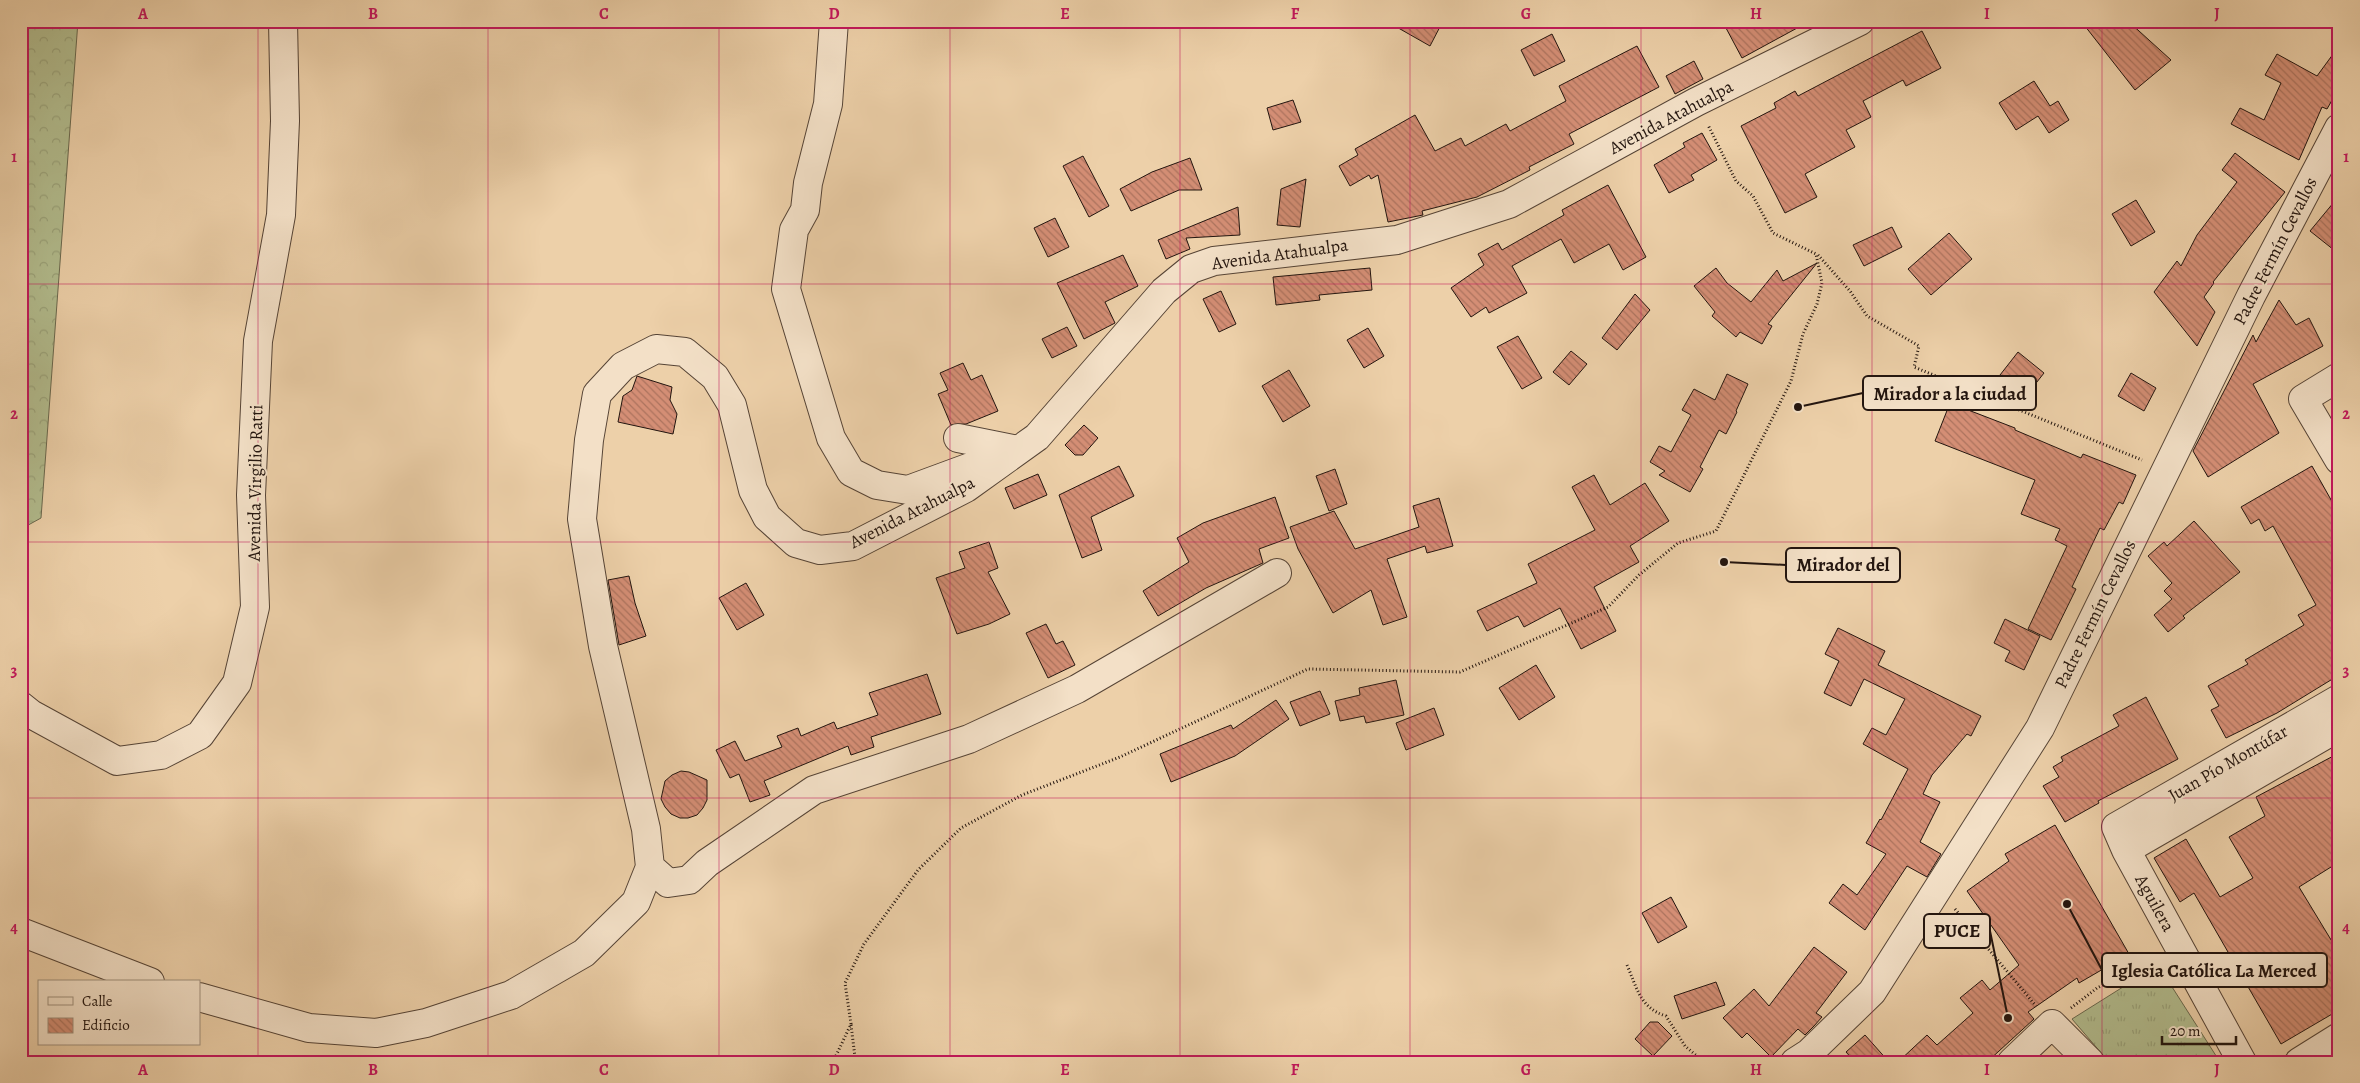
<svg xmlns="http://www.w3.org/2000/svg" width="2360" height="1083" font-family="Alegreya,serif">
<defs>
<pattern id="grass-tufts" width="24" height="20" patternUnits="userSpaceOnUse" patternTransform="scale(1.25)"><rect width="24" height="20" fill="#b2bc8e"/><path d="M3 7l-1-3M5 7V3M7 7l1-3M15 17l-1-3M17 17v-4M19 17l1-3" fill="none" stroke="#99a179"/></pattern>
<pattern id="forest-crowns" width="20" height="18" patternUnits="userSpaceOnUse" patternTransform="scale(1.25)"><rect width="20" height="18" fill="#b2bc8e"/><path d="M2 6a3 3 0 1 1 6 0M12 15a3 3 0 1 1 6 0" fill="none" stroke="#99a179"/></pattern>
<pattern id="building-back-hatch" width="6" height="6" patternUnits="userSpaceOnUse" patternTransform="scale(1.25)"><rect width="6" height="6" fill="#d48e75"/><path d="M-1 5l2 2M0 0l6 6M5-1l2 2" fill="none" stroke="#ac735e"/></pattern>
</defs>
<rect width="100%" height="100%" fill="#edd0a9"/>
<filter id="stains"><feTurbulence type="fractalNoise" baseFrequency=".004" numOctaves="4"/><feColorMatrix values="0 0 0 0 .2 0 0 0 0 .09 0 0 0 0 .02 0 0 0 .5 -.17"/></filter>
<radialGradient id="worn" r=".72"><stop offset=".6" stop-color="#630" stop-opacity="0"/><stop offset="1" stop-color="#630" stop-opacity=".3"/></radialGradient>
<!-- grass -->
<path fill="url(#grass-tufts)" stroke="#6a684e" d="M2158,965L2220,1062H2109L2072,1019Z"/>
<!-- forest -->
<path fill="url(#forest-crowns)" stroke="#6a684e" d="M21,21H78L41,518L21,529Z"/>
<!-- building -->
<path fill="url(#building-back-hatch)" stroke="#23150f" d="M1386,21H1443L1430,46Z
M1738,21H1810L1742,58L1726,28Z
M2081,21H2128L2171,60L2135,90Z
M1922,31L1941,68L1906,86L1903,80L1863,101L1871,117L1846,130L1855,147L1805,174L1817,197L1785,213L1741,126L1776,108L1774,103L1795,91L1798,96Z
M1552,34L1565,61L1534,76L1521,50Z
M1637,46L1659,87L1569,134L1574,144L1529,167L1530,170L1477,197L1422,211L1423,215L1388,222L1378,175L1371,179L1369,175L1350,186L1339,166L1358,155L1355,149L1415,115L1435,151L1461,138L1465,146L1506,124L1510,131L1566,101L1559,86Z
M2339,46V88L2327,109L2322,107L2299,160L2231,124L2240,108L2264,120L2281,83L2265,75L2277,54L2317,76Z
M1694,61L1703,79L1675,94L1666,76Z
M2034,81L2050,106L2058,101L2069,120L2049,133L2038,116L2016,130L1999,103Z
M1293,100L1301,122L1273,130L1267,108Z
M1702,133L1717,160L1691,175L1694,180L1669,193L1654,165L1685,147L1683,143Z
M2235,153L2285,192L2213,282L2214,283L2204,297L2215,312L2197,346L2154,292L2177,261L2181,266L2197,235L2237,182L2222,170Z
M1083,156L1109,206L1089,217L1063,166Z
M1190,158L1202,190H1179L1131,211L1120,189L1152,172Z
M1306,179L1300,227L1277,225L1281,189Z
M1608,185L1646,257L1623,270L1609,244L1574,263L1561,239L1512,266L1527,293L1489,313L1486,307L1471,317L1451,288L1484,265L1478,254L1498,243L1502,250L1564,215L1562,210Z
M2339,196V254L2310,231Z
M2136,200L2155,232L2131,246L2112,214Z
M1238,207L1240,235L1186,238L1190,249L1166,259L1158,240Z
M1055,218L1069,247L1048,257L1034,228Z
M1892,227L1902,247L1864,266L1853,245Z
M1949,233L1972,259L1931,295L1908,269Z
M1123,255L1138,286L1105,302L1115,323L1084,339L1057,283Z
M1817,263L1768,324L1772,326L1762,344L1740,332L1736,337L1712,316L1715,312L1694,286L1716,268L1727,283L1751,302L1777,270L1783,281Z
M1370,268L1372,290L1319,295L1320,300L1276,305L1273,277Z
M1221,291L1236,324L1219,332L1203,299Z
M1635,294L1650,310L1617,350L1602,338Z
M2279,300L2296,325L2309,318L2323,346L2253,384L2279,433L2208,477L2193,451L2253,335L2256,342Z
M1067,327L1077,346L1052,358L1042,339Z
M1368,328L1384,356L1364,368L1347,340Z
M1518,336L1542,378L1522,389L1497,347Z
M1571,351L1587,364L1569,385L1553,372Z
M2018,352L2044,373L2026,396L2000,375Z
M963,363L971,380L982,375L998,411L966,424L951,425L938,394L948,390L940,373Z
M1289,370L1310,406L1283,422L1262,386Z
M2131,373L2156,388L2144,411L2118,396Z
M1727,374L1748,384L1736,411L1737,412L1726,434L1719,430L1700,467L1703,469L1690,492L1659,475L1665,471L1650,462L1659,446L1671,452L1691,415L1682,410L1694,389L1715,400Z
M637,376L672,387L670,400L677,414L673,434L618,422L623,396L632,390Z
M1950,403L2015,428V430L2081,458L2083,454L2136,475L2123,504L2119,502L2104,530L2100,528L2072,587L2076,589L2051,640L2028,629L2067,546L2055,540L2060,529L2021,514L2035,480L1935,441Z
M1084,425L1098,438L1083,455H1075L1065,445Z
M1119,466L1134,496L1091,517L1102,550L1082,558L1059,495Z
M2312,466L2339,514V675L2277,713L2226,738L2211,710L2219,706L2208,686L2248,664L2245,660L2304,625L2298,615L2316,605L2273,526L2265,531L2259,519L2251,524L2241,507Z
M1335,469L1347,504L1329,511L1316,476Z
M1038,474L1047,495L1014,509L1005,488Z
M1594,475L1610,505L1645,483L1669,521L1630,546L1639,562L1594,587L1616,631L1581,649L1560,608L1524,627L1518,616L1487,631L1477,611L1537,583L1528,564L1595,530L1572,487Z
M1275,497L1289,538L1259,549L1263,563L1206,588L1158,616L1143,591L1189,562L1177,538L1203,523Z
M1439,498L1453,546L1427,553L1425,546L1387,559L1407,617L1383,625L1371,590L1333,613L1298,549L1290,527L1334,511L1355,549L1419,527L1413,506Z
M2194,521L2240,572L2183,616L2185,618L2168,632L2154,615L2172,599L2164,591L2172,583L2148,556L2164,542L2167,546Z
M989,542L998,568L988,572L1010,614L989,624L957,634L936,578L965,568L959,552Z
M629,576L635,603L646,636L619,645L608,580Z
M746,583L764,615L737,630L719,598Z
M2005,619L2040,636L2024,670L2005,661L2010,651L1994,643Z
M1046,624L1056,644L1063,641L1075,665L1048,678L1026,633Z
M1838,628L1885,651L1878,665L1981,716L1971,736L1967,734L1932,775L1923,794L1940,802L1920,842L1941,854L1927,877L1907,866L1865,930L1829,903L1843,884L1857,895L1886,854L1866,843L1880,819L1881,820L1908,769L1863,744L1872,728L1886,735L1905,699L1864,679L1851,706L1824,693L1839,661L1825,654Z
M1536,665L1555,697L1519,720L1499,688Z
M927,674L941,714L871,737L874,747L851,755L848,746L764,781L770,795L750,802L739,774L730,778L716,750L735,741L745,761L782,747L777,736L798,728L801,736L834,722L837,729L878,715L869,693Z
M1396,680L1404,715L1366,723L1364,716L1340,721L1335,701L1360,695L1359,688Z
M1320,691L1330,714L1300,726L1290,702Z
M2146,697L2178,759L2098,801L2099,803L2065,822L2043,786L2059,777L2053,767L2063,761L2061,757L2119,726L2113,715Z
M1276,700L1289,719L1235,756L1171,782L1160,754L1231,725L1233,729Z
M1434,708L1444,735L1406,750L1396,723Z
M2339,753V862L2299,887L2339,953V1010L2281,1044L2194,893L2180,902L2154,858L2186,839L2220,897L2253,878L2229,837L2265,816L2256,797Z
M681,771L689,772L707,780V800L703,808L697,815L688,818H680L671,814L665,807L661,799L665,781L672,775Z
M2055,825L2129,954L2079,983L2077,978L2028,1012L2034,1019L1987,1062H1898L1927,1035L1937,1045L1973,1013L1960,998L1982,980L1990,990L2019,965L1967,891L2009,861L2005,854Z
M1671,897L1687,927L1658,943L1642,913Z
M1814,947L1847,972L1816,1013L1822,1017L1814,1026L1805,1035L1798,1029L1771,1057L1747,1033L1742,1038L1723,1018L1754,989L1769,1006Z
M1716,982L1725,1005L1682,1019L1674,996Z
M1650,1022H1658L1672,1036L1653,1056L1635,1039Z
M1865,1035L1889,1062H1855L1846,1052Z"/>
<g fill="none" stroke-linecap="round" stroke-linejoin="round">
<!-- minor casing -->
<g stroke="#564436" stroke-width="30">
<path id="minor" d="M834,21L828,104L808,183L805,210L794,230L786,289L831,438L851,472L877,485L908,490L984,462
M2339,377L2303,399L2339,460
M958,438L1018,450
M21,706L31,714L117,761L161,755L200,735L237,683L255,607L251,495L258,341L281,215L285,121L283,21
M2126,850L2339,727
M650,867L668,883L689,880L707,863L814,790L969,739L1077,689L1277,573
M21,932L150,982
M199,997L309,1028L376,1033L426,1023L511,995L584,953L636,902L650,867L646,829L603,646L582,519L589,440L597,394L623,366L656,349L685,352L715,377L732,405L753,490L767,517L796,543L820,550L853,546L966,488L1037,437L1164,291L1191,269L1214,261L1397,240L1509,204L1696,102L1860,21
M1795,1062L1809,1053L1872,992L2040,728L2251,296L2339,128
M2012,1062L2052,1024L2090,1062
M2242,1062L2126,850L2116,827L2339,699
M2299,1062L2339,1037"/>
</g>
<!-- path -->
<path stroke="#23150f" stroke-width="3" stroke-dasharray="1 2.5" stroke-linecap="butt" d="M1818,255L1850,291L1867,316L1919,346L1914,367L2142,460
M1955,909L2036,1006
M1627,965C1637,988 1640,1008 1666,1016L1685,1046L1704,1062
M2071,1008L2097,988L2156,958
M851,1025L855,1057L858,1062
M833,1062L851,1024L845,983L864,944L918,870L961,828L1022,795L1120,757L1308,669L1460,672L1608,607L1639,575L1678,543L1716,531L1791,381L1803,334L1817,304L1822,283L1816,254L1773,233L1753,196L1736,181L1708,125"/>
<!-- minor -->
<use href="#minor" stroke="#f3e0c7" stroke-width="28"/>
</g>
<!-- grid -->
<path fill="none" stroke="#c2185b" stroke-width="1" stroke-opacity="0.55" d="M258,21V1062M488,21V1062M719,21V1062M950,21V1062M1180,21V1062M1410,21V1062M1641,21V1062M1872,21V1062M2102,21V1062M21,284H2339M21,542H2339M21,798H2339"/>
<g text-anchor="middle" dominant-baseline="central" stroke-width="4" stroke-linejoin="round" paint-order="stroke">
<!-- street labels -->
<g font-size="18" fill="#23150f" stroke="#f3e0c7">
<text transform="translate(1671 117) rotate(-28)">Avenida Atahualpa</text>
<text transform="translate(2275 251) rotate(-63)">Padre Fermín Cevallos</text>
<text transform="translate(1280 254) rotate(-8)">Avenida Atahualpa</text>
<text transform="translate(255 483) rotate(-89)">Avenida Virgilio Ratti</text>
<text transform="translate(912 512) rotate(-27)">Avenida Atahualpa</text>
<text transform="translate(2095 614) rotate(-64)">Padre Fermín Cevallos</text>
<text transform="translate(2228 763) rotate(-30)">Juan Pío Montúfar</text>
<text transform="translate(2155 903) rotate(61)">Aguilera</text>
</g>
</g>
<!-- callouts -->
<path fill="none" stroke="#23150f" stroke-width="2" d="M1798 407L1863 393M1724 562L1786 565M2008 1018L1990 931M2067 904L2102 970"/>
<g fill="#23150f" stroke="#f3e0c7" stroke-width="2">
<circle cx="1798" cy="407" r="5"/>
<circle cx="1724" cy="562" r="5"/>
<circle cx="2008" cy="1018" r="5"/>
<circle cx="2067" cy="904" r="5"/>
</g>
<g fill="#f3e0c7" stroke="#23150f" stroke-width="2">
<rect x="1863" y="376" width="173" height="34" rx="5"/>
<rect x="1786" y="548" width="114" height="34" rx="5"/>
<rect x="1924" y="914" width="66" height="34" rx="5"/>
<rect x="2102" y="953" width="225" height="34" rx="5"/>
</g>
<g font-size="19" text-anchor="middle" font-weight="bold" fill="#23150f">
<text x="1950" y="400">Mirador a la ciudad</text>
<text x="1843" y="571">Mirador del</text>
<text x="1957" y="937">PUCE</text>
<text x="2214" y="977">Iglesia Católica La Merced</text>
</g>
<!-- margin -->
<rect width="2360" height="1083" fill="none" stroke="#edd0a9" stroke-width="55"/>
<!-- legend -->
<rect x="38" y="980" width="162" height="65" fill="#f3e0c7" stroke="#a08f7d"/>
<rect x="48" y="997" width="25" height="8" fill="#f3e0c7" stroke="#a08f7d"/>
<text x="82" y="1006" font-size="15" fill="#23150f">Calle</text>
<rect x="48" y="1018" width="25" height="15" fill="url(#building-back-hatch)" stroke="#a08f7d"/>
<text x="82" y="1030" font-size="15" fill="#23150f">Edificio</text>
<!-- scale -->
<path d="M2162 1036v8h74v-8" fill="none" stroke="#23150f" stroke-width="2.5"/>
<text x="2170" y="1036" font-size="15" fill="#23150f" stroke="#f3e0c7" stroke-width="4" paint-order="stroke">20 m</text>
<rect x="28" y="28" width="2304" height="1028" fill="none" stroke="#c2185b" stroke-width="2"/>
<g font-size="16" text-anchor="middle" font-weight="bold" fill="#c2185b">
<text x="143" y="19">A</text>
<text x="373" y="19">B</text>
<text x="604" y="19">C</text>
<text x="834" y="19">D</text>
<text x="1065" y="19">E</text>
<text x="1295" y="19">F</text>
<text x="1526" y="19">G</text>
<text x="1756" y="19">H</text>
<text x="1987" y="19">I</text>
<text x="2217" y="19">J</text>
<text x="14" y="162">1</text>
<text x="2346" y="162">1</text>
<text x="14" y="419">2</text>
<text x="2346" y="419">2</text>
<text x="14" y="676">3</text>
<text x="2346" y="676">3</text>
<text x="14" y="933">4</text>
<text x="2346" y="933">4</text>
<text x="143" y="1075">A</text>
<text x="373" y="1075">B</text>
<text x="604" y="1075">C</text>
<text x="834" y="1075">D</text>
<text x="1065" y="1075">E</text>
<text x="1295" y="1075">F</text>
<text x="1526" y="1075">G</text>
<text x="1756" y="1075">H</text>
<text x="1987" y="1075">I</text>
<text x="2217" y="1075">J</text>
</g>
<rect width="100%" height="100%" filter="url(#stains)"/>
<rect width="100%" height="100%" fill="url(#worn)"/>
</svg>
